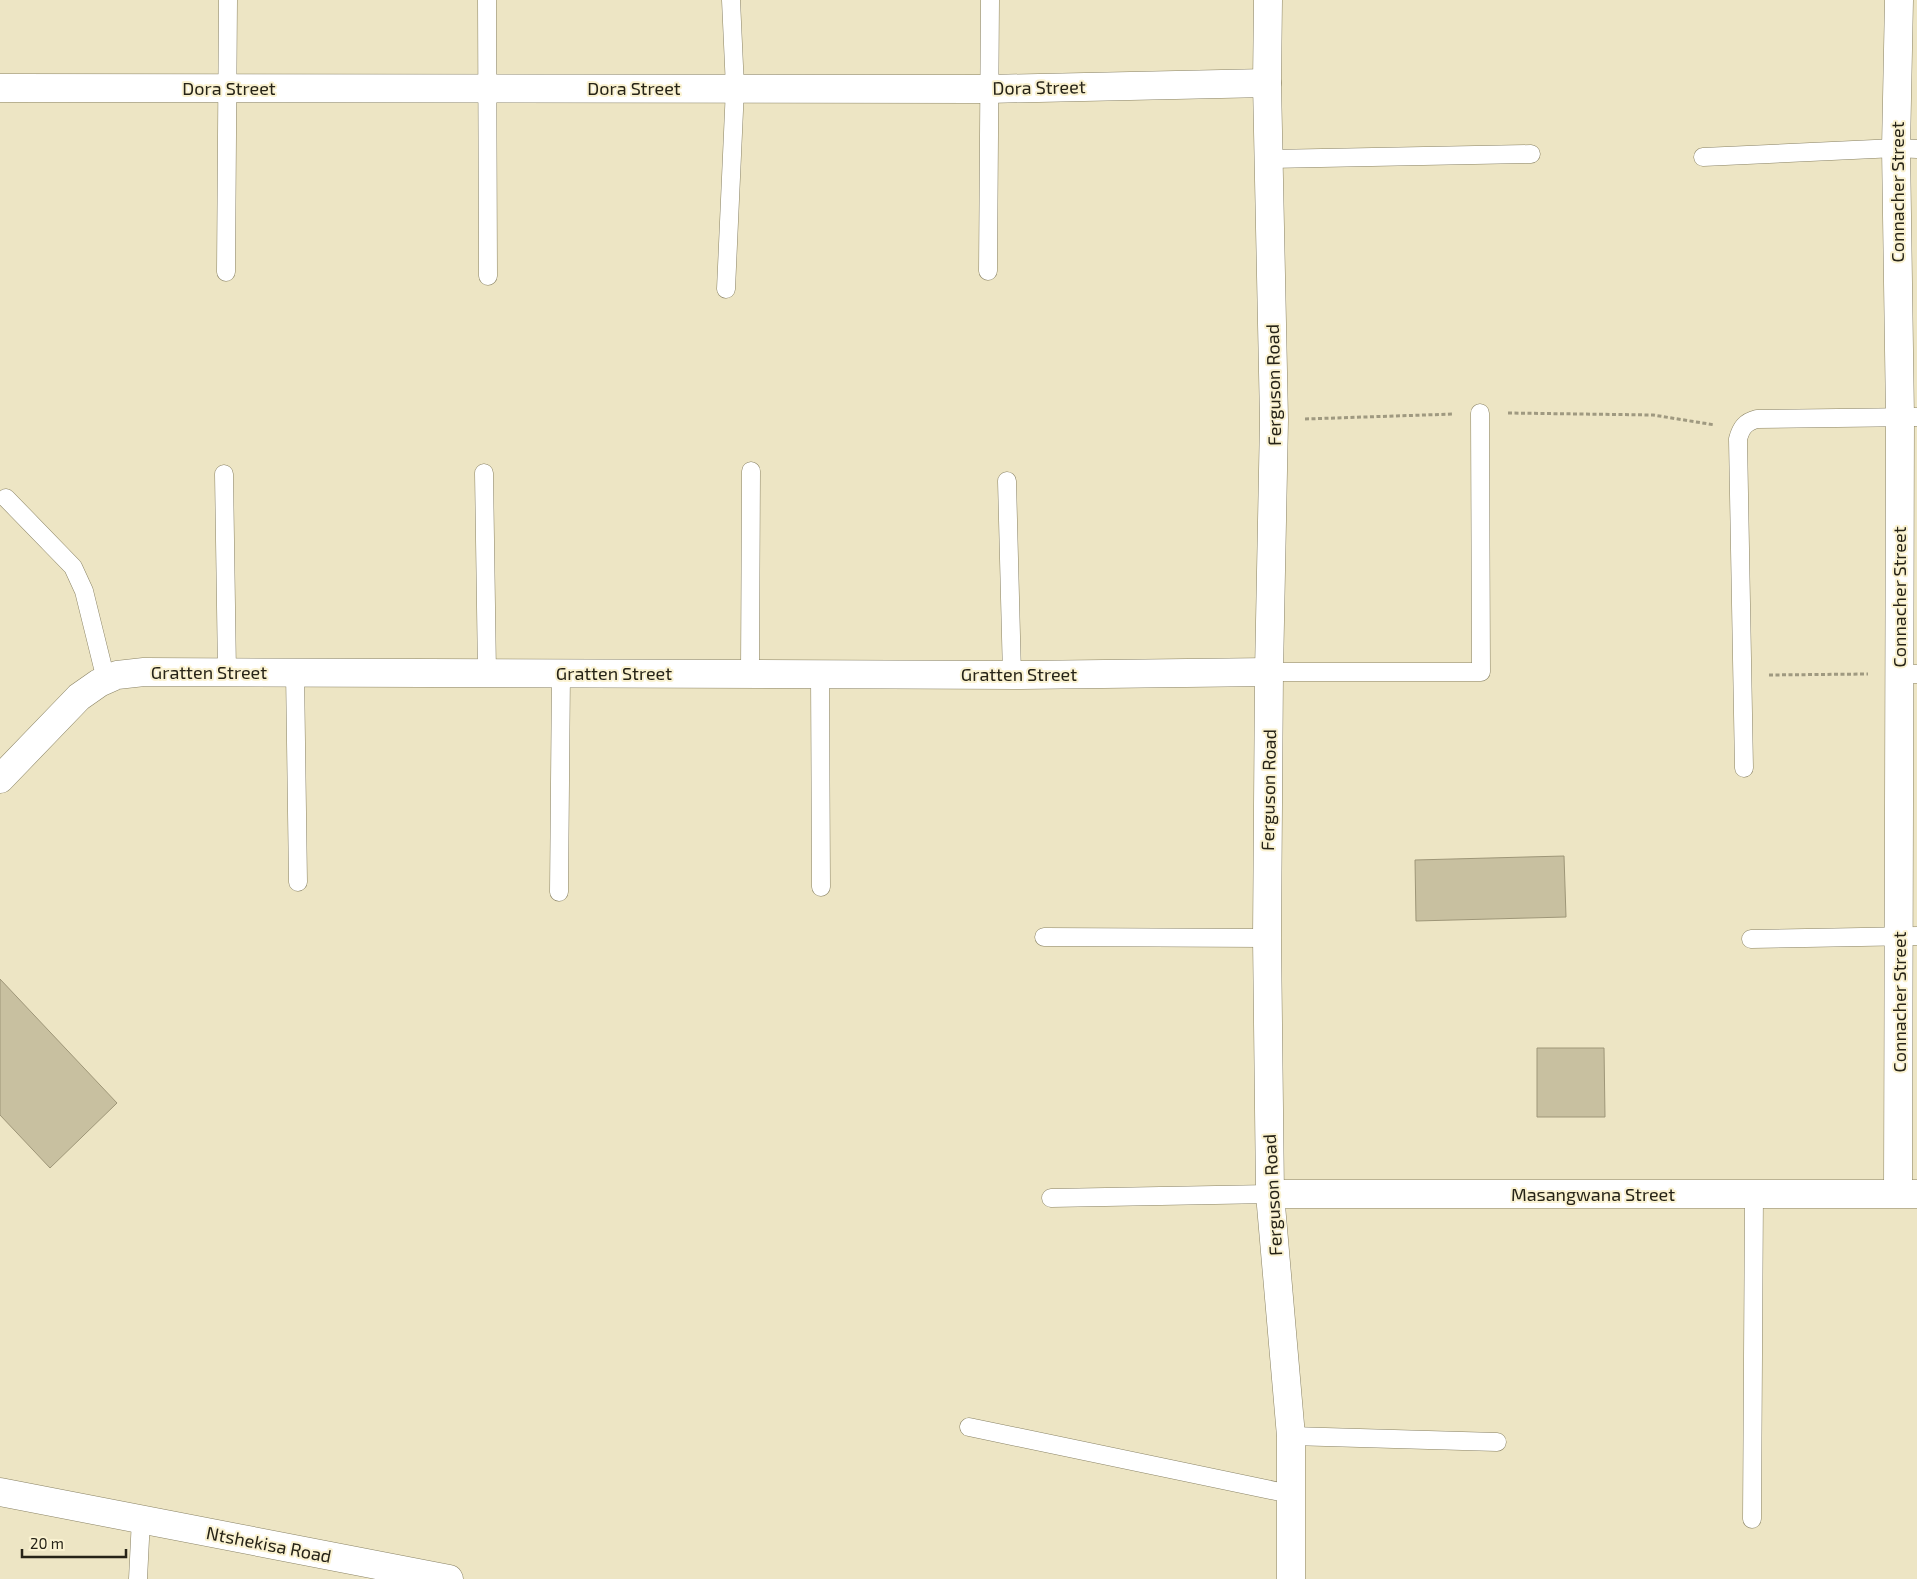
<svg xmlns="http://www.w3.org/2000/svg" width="1917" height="1579" font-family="'Exo 2',sans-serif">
<rect width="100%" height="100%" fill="#ede5c4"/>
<!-- building -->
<path fill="#c8c0a0" stroke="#9e9678" d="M1564,856L1566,917L1416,921L1415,860Z
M0,979L117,1103L50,1168L0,1115Z
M1537,1048H1604L1605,1117H1537Z"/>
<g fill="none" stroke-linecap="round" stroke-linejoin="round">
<!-- lane casing -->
<g stroke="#898264" stroke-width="19">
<path id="lane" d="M487,0L488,276
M1703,157L1896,148L1917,149
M1269,159L1531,154
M988,271L990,0
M226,272L228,0
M726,289L735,88L731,0
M484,473L487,673
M224,474L227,672
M1007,481L1012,675
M6,498L73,567L84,591L106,680
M295,672L298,882
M1269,672H1481L1480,413
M750,673L751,471
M820,674L821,887
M1899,674H1917
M1744,768L1738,439C1741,428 1745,422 1757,419L1917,417
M559,892L561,673
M1044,937L1267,938
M1751,939L1917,936
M1051,1198L1270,1194
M969,1427L1290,1494
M1291,1436L1497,1442
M1752,1519L1754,1194
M138,1579L141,1519"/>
</g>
<!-- street casing -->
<g stroke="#898264" stroke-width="29">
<path id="street" d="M0,88L988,89L1267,83
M0,779L79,697L99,683L117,675L144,672L1021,675L1269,672
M1270,1194H1916
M1898,1194L1900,417L1896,148L1899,0"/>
</g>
<!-- secondary casing -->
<g stroke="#898264" stroke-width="29">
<path id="secondary" d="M1268,0L1267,83L1274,420L1269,672L1267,938L1270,1194L1291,1436V1579
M0,1492L449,1579"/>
</g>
<!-- path -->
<path stroke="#9f9980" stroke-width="3" stroke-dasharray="4 2.5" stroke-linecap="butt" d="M1508,413L1653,415L1715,425
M1305,419L1454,414
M1769,675L1868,674"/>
<!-- lane -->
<use href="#lane" stroke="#fff" stroke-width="18"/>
<!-- street -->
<use href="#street" stroke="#fff" stroke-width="28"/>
<!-- secondary -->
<use href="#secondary" stroke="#fff" stroke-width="28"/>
</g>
<g text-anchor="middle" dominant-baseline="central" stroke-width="4" stroke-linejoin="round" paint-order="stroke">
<!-- street labels -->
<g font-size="18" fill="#262317" stroke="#faf2d1">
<text transform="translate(1039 87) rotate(-1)">Dora Street</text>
<text x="229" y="88">Dora Street</text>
<text x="634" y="88">Dora Street</text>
<text transform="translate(1897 192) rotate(-90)">Connacher Street</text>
<text transform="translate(1273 385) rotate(-91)">Ferguson Road</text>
<text transform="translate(1899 597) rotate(-90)">Connacher Street</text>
<text x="209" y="672">Gratten Street</text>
<text x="614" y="673">Gratten Street</text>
<text x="1019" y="674">Gratten Street</text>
<text transform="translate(1268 790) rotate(-89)">Ferguson Road</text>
<text transform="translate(1899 1002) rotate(-90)">Connacher Street</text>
<text x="1593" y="1194">Masangwana Street</text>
<text transform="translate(1272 1195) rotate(-93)">Ferguson Road</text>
<text transform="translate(269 1544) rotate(11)">Ntshekisa Road</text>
</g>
</g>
<!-- scale -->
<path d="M22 1549v8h104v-8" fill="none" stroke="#262317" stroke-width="2.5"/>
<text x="30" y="1549" font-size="15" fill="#262317" stroke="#faf2d1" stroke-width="4" paint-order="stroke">20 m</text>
</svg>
